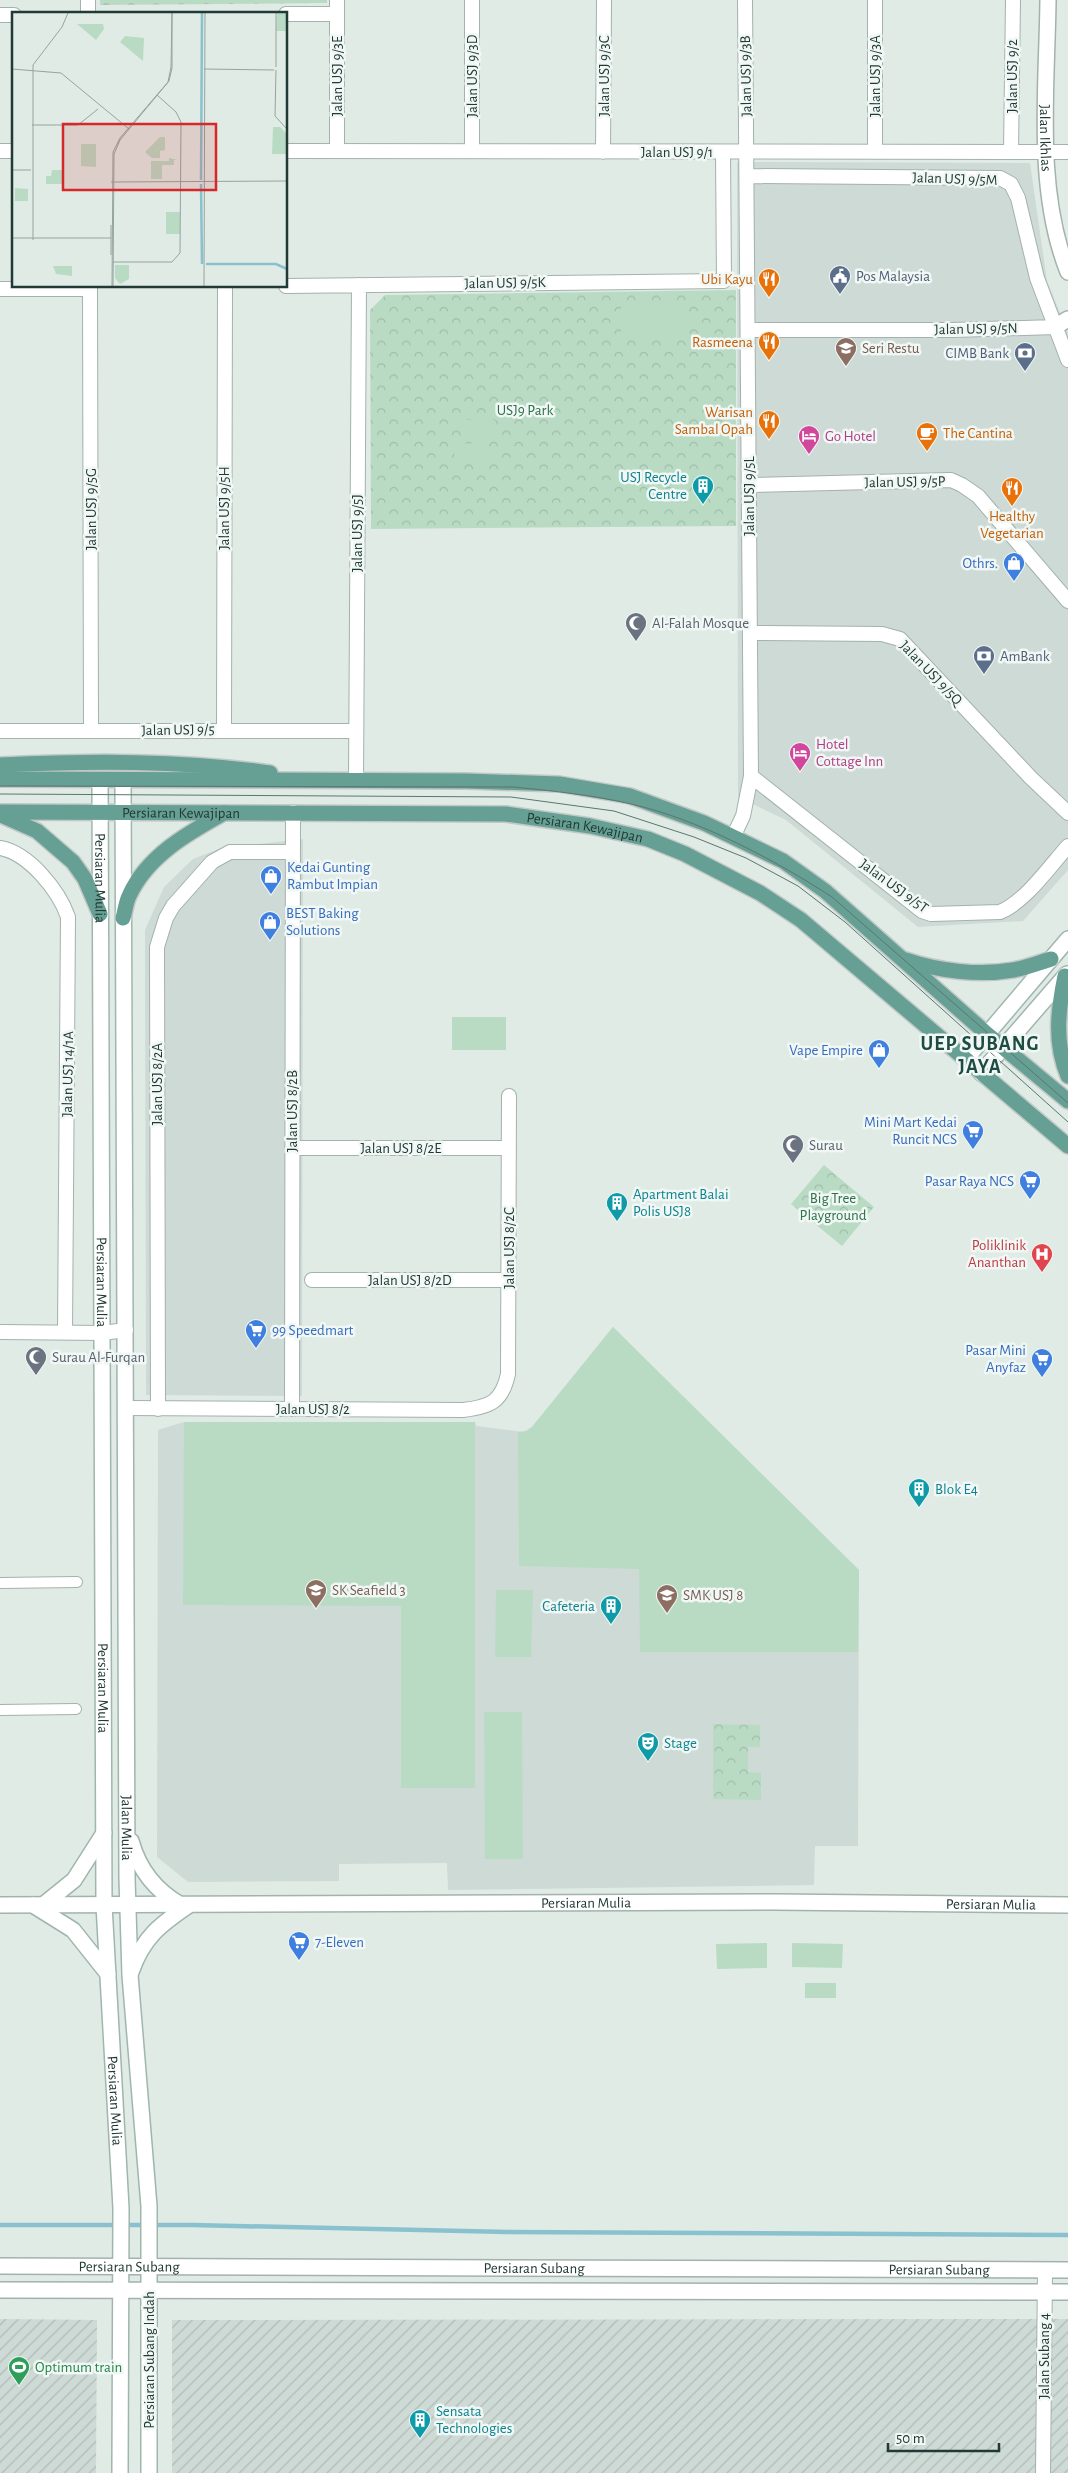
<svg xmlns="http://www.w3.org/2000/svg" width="1068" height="2473" font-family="'Alegreya Sans',sans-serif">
<defs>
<pattern id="industrial-furrows" width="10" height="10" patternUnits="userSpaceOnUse" patternTransform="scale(1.25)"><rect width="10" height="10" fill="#cedad5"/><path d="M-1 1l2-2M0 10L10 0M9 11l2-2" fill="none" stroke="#b1bcb7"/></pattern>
<pattern id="forest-crowns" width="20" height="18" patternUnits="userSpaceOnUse" patternTransform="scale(1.25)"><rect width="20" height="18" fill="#b9dbc4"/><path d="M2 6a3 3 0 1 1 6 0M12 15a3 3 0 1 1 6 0" fill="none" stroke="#9fbda9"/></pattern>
</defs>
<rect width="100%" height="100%" fill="#e0ebe6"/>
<!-- built -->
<path fill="#cedad5" d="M737,162L1030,163L1047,281L1068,332V870L1023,921L918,927L786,820L738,797Z
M303,839L302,1396L146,1395L145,930L164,887L193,859L221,848Z
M613,1327L859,1570L858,1846H815L814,1885L448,1890L447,1863L339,1864V1881L188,1882L157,1857L158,1430L184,1422H475L476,1426L523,1432L532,1427Z"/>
<!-- industrial -->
<path fill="url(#industrial-furrows)" d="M0,2319L97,2320L96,2473H0Z
M1068,2319V2473H172V2320Z"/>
<!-- forest -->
<path fill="url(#forest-crowns)" d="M100,0H327V3L100,5Z
M736,290V526L371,529L370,310L385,295Z
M824,1165L874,1207L842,1246L791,1204Z
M713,1724L760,1725V1747H748V1772L761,1773V1800L713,1799Z"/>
<!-- garden -->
<path fill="#b9dbc4" d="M621,301H689L688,338L621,339Z
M463,420H495L496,436H463Z
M486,443V460H454L455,444Z
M452,1017H506V1050H452Z
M613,1327L859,1570L858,1652H640L639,1569L519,1566L518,1432L527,1431L532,1427Z
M184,1422H475V1788H401V1606L183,1605Z
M496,1590H533L531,1657H495Z
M484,1712H522L523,1859H485Z
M767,1943V1968L717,1969L716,1944Z
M792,1943L843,1944L842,1968L792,1967Z
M805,1983H836V1998H805Z"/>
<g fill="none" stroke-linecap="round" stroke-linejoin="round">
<!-- stream -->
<path stroke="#89c1cf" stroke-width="4.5" d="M0,2225H192L508,2232L1068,2235"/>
<!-- pedestrian casing -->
<g stroke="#a3b2ad" stroke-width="12">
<path id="pedestrian" d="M0,1583L77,1582
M0,1710L76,1709"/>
</g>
<!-- minor casing -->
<g stroke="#a3b2ad" stroke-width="16">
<path id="minor" d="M88,0V14
M337,0V151
M472,0V151
M875,0V152
M286,14H337
M0,15H14
M0,151H14
M286,151L1068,152
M603,152L604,0
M1011,152L1013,0
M747,176L1000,178L1011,184L1018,198L1037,278L1068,360
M90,286L91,731
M286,286L724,281L723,152
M0,289H90
M748,330H952L1055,327
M749,485L951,480L962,485L978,496L1068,601
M750,633L882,634L900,639L1031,778L1068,813
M224,730L225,286
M0,731H356
M751,776L922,911L931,914L1000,912C1025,902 1050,866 1068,846
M356,781L359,285
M733,837L743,816L751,776L745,0
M0,848C29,853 59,891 68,917L65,1332
M292,1148H509
M312,1280H508
M0,1332L102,1333L126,1330
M126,1408L463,1410C490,1407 502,1402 508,1374L509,1096
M158,1409L157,947L166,918L173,906L212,862L230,852H293
M292,1409L293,812
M1043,2473L1045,2270"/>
</g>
<!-- tertiary casing -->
<g stroke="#a3b2ad" stroke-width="18">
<g id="tertiary">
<path id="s1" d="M1048,0C1047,89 1035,189 1068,272"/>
<path d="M1055,327L1068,319"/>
<path id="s2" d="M0,1905L775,1902L1068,1905"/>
<path id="s3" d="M0,2266L1068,2270"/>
<path d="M0,2290L1068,2292"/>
</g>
</g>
<!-- secondary casing -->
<g stroke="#9fb6af" stroke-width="18">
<g id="secondary">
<path id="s4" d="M100,780L104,1905L121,2208L120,2473"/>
<path id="s5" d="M123,780L127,1878L130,1975L149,2206V2473"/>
<path d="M966,1059L1068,939"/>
<path d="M981,1073L1067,974"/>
<path d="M131,1841C139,1870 156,1891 181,1905"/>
<path d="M33,1905L73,1930L108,1974"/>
<path d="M43,1905L74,1880L104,1833"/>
<path d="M131,1972C143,1937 161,1924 189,1905"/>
</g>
</g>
<!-- primary casing -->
<g stroke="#c1c8c6" stroke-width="18">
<g id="primary">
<path d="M0,765C90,761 181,760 270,773"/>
<path d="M0,779L466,781L559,784L630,796L704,823L783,861L825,891L987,1034L1068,1101"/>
<path id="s6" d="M0,812L506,814L590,826L648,839L685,854L760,893L801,920L1068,1146"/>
<path d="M1,815L37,831L73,862L85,879L100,914"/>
<path d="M123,918C125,911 126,902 129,896C147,856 188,833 224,813"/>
<path d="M906,960C938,971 980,976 1013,970C1026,968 1038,963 1051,959"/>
<path d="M1065,976C1058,1010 1054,1043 1068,1076"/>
</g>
</g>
<!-- pedestrian -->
<use href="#pedestrian" stroke="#fff" stroke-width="10"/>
<!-- minor -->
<use href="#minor" stroke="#fff" stroke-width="14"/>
<!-- tertiary -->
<use href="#tertiary" stroke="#fff" stroke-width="15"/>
<!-- secondary -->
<use href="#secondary" stroke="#fff" stroke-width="15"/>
<!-- primary -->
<use href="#primary" stroke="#669f93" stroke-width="15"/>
<!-- tram -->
<path stroke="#5b7670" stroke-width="1" d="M0,786L514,787C553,791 593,795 631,804C698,819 775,860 832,897L1068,1103
M0,794L511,797L614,811L694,837L746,858L798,886L845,922L1068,1122"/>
</g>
<!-- icons -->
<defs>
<g id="civic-pin" transform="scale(1.125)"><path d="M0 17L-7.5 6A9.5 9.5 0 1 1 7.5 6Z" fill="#5c6f8a" stroke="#f0f7f4"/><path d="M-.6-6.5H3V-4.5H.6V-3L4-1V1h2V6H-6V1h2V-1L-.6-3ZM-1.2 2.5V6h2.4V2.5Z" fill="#fff"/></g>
<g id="restaurant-pin" transform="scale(1.125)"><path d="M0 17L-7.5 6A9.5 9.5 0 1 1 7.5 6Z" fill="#e8710a" stroke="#f0f7f4"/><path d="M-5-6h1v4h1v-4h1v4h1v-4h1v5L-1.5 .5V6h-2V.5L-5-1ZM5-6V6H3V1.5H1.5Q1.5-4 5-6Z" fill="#fff"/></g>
<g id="school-pin" transform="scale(1.125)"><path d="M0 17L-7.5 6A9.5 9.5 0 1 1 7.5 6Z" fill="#8d6e63" stroke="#f0f7f4"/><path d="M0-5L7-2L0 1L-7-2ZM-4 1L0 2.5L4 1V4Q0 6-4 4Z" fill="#fff"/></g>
<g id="bank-pin" transform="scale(1.125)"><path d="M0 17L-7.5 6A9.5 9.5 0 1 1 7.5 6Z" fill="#5c6f8a" stroke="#f0f7f4"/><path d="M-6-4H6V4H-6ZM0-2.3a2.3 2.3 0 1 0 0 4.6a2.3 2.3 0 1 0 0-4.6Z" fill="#fff"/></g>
<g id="cafe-pin" transform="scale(1.125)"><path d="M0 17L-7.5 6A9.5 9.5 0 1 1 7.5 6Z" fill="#e8710a" stroke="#f0f7f4"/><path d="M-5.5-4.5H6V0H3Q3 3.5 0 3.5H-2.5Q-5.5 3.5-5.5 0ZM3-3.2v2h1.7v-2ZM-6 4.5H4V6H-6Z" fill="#fff"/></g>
<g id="hotel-pin" transform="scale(1.125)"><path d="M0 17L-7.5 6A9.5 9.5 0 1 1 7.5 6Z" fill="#d1479c" stroke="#f0f7f4"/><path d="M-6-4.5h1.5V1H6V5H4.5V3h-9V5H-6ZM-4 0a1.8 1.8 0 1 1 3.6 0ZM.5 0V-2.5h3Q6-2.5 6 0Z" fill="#fff"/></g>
<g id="building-pin" transform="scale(1.125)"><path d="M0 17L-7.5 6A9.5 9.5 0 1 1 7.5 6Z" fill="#0f9aa8" stroke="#f0f7f4"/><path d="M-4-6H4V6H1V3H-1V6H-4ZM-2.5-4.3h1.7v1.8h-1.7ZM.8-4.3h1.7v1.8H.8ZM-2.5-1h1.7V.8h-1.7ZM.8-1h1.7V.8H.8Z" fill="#fff"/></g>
<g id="shop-pin" transform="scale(1.125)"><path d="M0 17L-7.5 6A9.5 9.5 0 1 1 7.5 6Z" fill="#3f7fe0" stroke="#f0f7f4"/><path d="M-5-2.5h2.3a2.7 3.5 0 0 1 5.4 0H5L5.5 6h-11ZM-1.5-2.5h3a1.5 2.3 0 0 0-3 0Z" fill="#fff"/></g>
<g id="mosque-pin" transform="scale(1.125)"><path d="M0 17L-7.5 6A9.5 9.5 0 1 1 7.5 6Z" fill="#6b7280" stroke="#f0f7f4"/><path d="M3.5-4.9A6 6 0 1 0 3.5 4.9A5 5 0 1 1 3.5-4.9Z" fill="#fff"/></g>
<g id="supermarket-pin" transform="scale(1.125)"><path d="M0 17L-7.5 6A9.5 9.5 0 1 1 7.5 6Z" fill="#3f7fe0" stroke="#f0f7f4"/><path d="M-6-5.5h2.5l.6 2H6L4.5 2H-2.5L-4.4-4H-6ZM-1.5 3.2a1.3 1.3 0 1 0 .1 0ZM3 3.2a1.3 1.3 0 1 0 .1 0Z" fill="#fff"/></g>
<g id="hospital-pin" transform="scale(1.125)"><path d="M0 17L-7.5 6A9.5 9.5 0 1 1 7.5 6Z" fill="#e0444e" stroke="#f0f7f4"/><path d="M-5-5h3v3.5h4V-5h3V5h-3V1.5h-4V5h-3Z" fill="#fff"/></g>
<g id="theatre-pin" transform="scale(1.125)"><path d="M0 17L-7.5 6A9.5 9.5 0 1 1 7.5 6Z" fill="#0f9aa8" stroke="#f0f7f4"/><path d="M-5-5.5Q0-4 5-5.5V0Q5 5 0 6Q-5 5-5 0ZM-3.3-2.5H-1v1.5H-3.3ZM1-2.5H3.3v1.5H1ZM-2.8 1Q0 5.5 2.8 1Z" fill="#fff"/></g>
<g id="stadium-pin" transform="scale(1.125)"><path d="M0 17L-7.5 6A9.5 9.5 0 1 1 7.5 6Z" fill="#2e9e5b" stroke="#f0f7f4"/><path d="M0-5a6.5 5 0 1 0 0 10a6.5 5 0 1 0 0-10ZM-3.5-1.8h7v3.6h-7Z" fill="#fff"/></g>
</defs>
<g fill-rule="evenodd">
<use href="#civic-pin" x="840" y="276"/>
<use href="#restaurant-pin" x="769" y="279"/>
<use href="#restaurant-pin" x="769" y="342"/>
<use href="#school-pin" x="846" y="348"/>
<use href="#bank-pin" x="1025" y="353"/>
<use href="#restaurant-pin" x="769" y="421"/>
<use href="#cafe-pin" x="927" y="433"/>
<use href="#hotel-pin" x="809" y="436"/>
<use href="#building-pin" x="703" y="486"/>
<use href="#restaurant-pin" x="1012" y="488"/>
<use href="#shop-pin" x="1014" y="563"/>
<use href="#mosque-pin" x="636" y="623"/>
<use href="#bank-pin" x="984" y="656"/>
<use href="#hotel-pin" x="800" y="753"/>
<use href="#shop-pin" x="271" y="876"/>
<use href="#shop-pin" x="270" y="922"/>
<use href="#shop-pin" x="879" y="1050"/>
<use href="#supermarket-pin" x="973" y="1131"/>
<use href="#mosque-pin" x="793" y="1145"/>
<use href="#supermarket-pin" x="1030" y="1181"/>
<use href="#building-pin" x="617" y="1203"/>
<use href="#hospital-pin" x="1042" y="1254"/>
<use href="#supermarket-pin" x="256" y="1330"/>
<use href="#mosque-pin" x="36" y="1357"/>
<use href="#supermarket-pin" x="1042" y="1359"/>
<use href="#building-pin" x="919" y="1489"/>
<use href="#school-pin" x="316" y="1590"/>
<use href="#school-pin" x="667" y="1595"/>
<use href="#building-pin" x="611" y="1606"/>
<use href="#theatre-pin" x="648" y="1743"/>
<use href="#supermarket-pin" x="299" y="1942"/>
<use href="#stadium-pin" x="19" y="2367"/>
<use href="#building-pin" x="420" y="2420"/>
</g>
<g text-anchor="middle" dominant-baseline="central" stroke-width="5" stroke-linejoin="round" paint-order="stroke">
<!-- street labels -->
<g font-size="15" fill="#213a35" stroke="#f0f7f4">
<text transform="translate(337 76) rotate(-90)">Jalan USJ 9/3E</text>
<text transform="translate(472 76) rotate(-90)">Jalan USJ 9/3D</text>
<text transform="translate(604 76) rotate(-90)">Jalan USJ 9/3C</text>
<text transform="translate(746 76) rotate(-91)">Jalan USJ 9/3B</text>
<text transform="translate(875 76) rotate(-90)">Jalan USJ 9/3A</text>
<text transform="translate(1012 76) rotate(-90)">Jalan USJ 9/2</text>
<text stroke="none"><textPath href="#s1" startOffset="138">Jalan Ikhlas</textPath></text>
<text x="677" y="152">Jalan USJ 9/1</text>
<text transform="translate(955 179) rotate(2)">Jalan USJ 9/5M</text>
<text transform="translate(505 283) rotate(-1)">Jalan USJ 9/5K</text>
<text transform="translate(976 329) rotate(-1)">Jalan USJ 9/5N</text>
<text transform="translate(905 482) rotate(-1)">Jalan USJ 9/5P</text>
<text transform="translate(749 496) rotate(-90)">Jalan USJ 9/5L</text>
<text transform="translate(224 508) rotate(-90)">Jalan USJ 9/5H</text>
<text transform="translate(91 509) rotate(-90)">Jalan USJ 9/5G</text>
<text transform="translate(357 533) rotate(-90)">Jalan USJ 9/5J</text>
<text transform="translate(931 673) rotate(46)">Jalan USJ 9/5Q</text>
<text transform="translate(178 730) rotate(-1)">Jalan USJ 9/5</text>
<text stroke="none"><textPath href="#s6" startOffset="181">Persiaran Kewajipan</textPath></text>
<text stroke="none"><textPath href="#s6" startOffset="586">Persiaran Kewajipan</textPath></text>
<text stroke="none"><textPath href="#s4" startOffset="98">Persiaran Mulia</textPath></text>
<text transform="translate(894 886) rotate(36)">Jalan USJ 9/5T</text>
<text transform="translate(68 1074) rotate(-89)">Jalan USJ 14/1A</text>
<text transform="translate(157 1084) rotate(-90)">Jalan USJ 8/2A</text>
<text transform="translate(292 1111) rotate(-90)">Jalan USJ 8/2B</text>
<text x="401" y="1148">Jalan USJ 8/2E</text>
<text transform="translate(509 1248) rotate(-90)">Jalan USJ 8/2C</text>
<text x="410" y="1280">Jalan USJ 8/2D</text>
<text stroke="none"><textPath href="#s4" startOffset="502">Persiaran Mulia</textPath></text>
<text x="313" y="1409">Jalan USJ 8/2</text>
<text stroke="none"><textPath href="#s4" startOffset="908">Persiaran Mulia</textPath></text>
<text stroke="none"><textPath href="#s5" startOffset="1048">Jalan Mulia</textPath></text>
<text stroke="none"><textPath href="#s2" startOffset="586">Persiaran Mulia</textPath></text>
<text stroke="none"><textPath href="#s2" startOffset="991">Persiaran Mulia</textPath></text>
<text stroke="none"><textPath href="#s4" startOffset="1321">Persiaran Mulia</textPath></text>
<text stroke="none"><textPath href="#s3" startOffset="129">Persiaran Subang</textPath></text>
<text stroke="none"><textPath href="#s3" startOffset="534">Persiaran Subang</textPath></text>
<text stroke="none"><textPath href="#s3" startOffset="939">Persiaran Subang</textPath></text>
<text transform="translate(1044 2356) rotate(-90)">Jalan Subang 4</text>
<text transform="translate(149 2360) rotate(-90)">Persiaran Subang Indah</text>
</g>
<!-- service labels -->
<g font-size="15" fill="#4e5e75" stroke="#f0f7f4" text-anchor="start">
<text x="856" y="276">Pos Malaysia</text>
<text x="1009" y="353" text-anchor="end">CIMB Bank</text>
<text x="1000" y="656">AmBank</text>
</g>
<!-- food labels -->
<g font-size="15" fill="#c56008" stroke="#f0f7f4" text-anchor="end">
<text x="753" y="279">Ubi Kayu</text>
<text x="753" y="342">Rasmeena</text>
<text x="753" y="412">Warisan<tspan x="753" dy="17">Sambal Opah</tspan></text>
<text x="943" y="433" text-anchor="start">The Cantina</text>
<text x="1012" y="516" text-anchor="middle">Healthy<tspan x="1012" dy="17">Vegetarian</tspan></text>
</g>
<!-- education labels -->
<g font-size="15" fill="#785e54" stroke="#f0f7f4" text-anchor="start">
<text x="862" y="348">Seri Restu</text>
<text x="332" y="1590">SK Seafield 3</text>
<text x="683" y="1595">SMK USJ 8</text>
</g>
<!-- park labels -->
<g font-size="15" fill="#2d704a" stroke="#f0f7f4">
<text x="525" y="410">USJ9 Park</text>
<text x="833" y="1198">Big Tree<tspan x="833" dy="17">Playground</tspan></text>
</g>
<!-- hotel labels -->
<g font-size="15" fill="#b23c85" stroke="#f0f7f4" text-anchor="start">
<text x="825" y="436">Go Hotel</text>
<text x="816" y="744">Hotel<tspan x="816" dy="17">Cottage Inn</tspan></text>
</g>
<!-- culture labels -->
<g font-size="15" fill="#0d838f" stroke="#f0f7f4" text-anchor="start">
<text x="687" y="477" text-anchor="end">USJ Recycle<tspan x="687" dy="17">Centre</tspan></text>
<text x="633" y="1194">Apartment Balai<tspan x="633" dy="17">Polis USJ8</tspan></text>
<text x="935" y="1489">Blok E4</text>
<text x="595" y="1606" text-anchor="end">Cafeteria</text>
<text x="664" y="1743">Stage</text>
<text x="436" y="2411">Sensata<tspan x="436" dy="17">Technologies</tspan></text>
</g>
<!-- shop labels -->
<g font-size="15" fill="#366cbe" stroke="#f0f7f4" text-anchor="end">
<text x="998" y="563">Othrs.</text>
<text x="287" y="867" text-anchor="start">Kedai Gunting<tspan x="287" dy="17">Rambut Impian</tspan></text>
<text x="286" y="913" text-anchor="start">BEST Baking<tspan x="286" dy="17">Solutions</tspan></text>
<text x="863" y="1050">Vape Empire</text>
<text x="957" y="1122">Mini Mart Kedai<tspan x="957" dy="17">Runcit NCS</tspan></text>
<text x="1014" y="1181">Pasar Raya NCS</text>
<text x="272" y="1330" text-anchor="start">99 Speedmart</text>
<text x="1026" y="1350">Pasar Mini<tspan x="1026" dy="17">Anyfaz</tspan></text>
<text x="315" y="1942" text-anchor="start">7-Eleven</text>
</g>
<!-- worship labels -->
<g font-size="15" fill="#5b616d" stroke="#f0f7f4" text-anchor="start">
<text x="652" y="623">Al-Falah Mosque</text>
<text x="809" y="1145">Surau</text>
<text x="52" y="1357">Surau Al-Furqan</text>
</g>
<!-- health labels -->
<g font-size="15" fill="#be3a42" stroke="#f0f7f4" text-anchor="end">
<text x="1026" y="1245">Poliklinik<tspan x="1026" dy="17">Ananthan</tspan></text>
</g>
<!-- leisure labels -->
<g font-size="15" fill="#27864d" stroke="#f0f7f4" text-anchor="start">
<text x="35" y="2367">Optimum train</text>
</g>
<!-- district labels -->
<g font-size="20" font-weight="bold" letter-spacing="1" fill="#1e4c42" stroke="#f0f7f4">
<text x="980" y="1044">UEP SUBANG<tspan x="980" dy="23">JAYA</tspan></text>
</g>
</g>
<!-- overview -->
<g transform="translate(12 12)">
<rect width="275" height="275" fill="#e0ebe6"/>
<path d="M261,115H268L275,122V142H260Z" fill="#b9dbc4"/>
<path d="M265,1H275V19H264ZM65,12H91L92,17L84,28ZM113,24L132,26L131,49L108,30ZM69,132H84V155L69,154ZM40,158H51V172H34V164H39ZM3,176L16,177V189H3ZM154,200H168V222H154ZM41,254H60V264L44,262Z" fill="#b9dbc4"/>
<path d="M148,125H153V138L148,139V146H140L133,140ZM157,146L166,148H162V153H150V167H139V149H157ZM103,253H117V267L108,272L103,266Z" fill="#b9dbc4"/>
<path fill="none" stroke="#89c1cf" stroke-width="2.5" d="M189,168L190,1M189,172L190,252M194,252H264L275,257"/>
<path fill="none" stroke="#94a49f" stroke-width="1" d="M264,55V1M0,57L49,61L117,117M192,57L262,58M264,58L263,104L275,117M20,113H66L86,97M0,158H19M99,170L275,169M0,226H99M21,228V53L50,15L56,1M99,243V213M101,250H160L168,241L169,110L164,100L145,83M100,274L101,140L108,126L156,70L159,55L160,1M101,274L102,142L108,128L157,69L160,56V1M192,274L193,1"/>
<path fill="#d62828" fill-opacity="0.15" stroke="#d62828" stroke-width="2.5" d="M51,112H204V178H51Z"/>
<rect width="275" height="275" fill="none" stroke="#213a35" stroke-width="2.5"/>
</g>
<!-- scale -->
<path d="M888 2443v8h111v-8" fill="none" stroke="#213a35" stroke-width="2.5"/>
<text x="896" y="2443" font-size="15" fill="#213a35" stroke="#f0f7f4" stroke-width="4" paint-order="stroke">50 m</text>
</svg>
